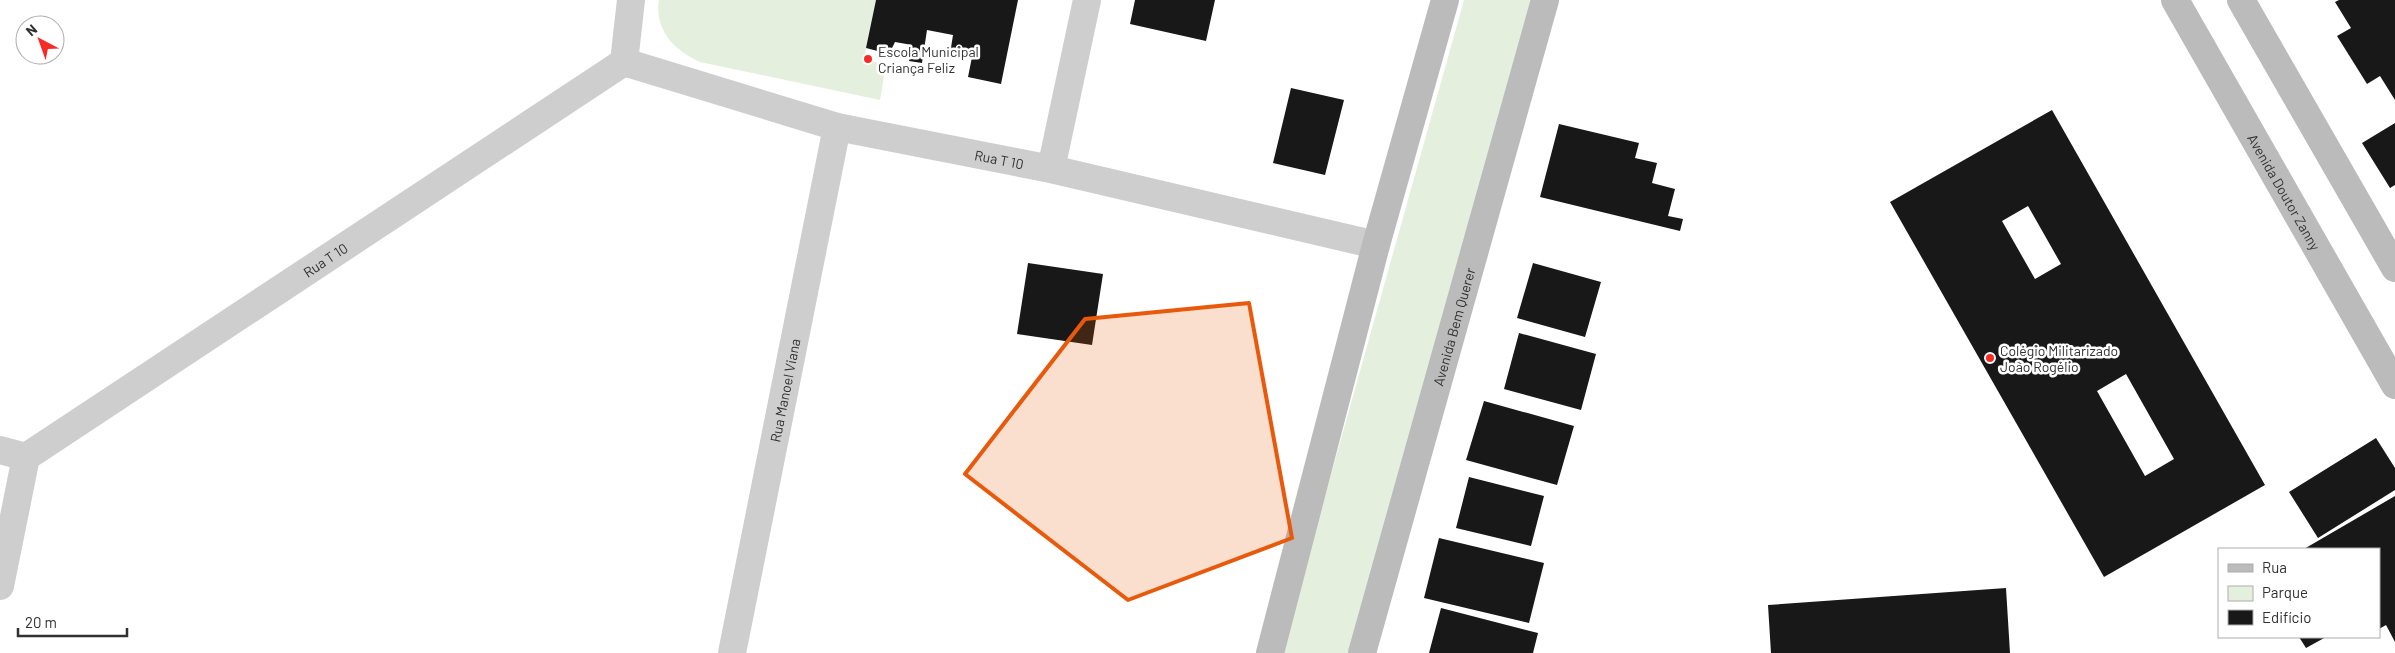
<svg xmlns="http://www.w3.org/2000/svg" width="2395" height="653" font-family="Barlow,sans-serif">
<rect width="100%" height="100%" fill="#fff"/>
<!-- green -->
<path fill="#e5efde" d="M659,0H876L864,59L886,65L880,100L700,62C675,51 654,30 659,0Z
M1464,0H1535L1358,653H1281Z"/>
<!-- building -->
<path fill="#181818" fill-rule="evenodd" d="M876,0H1018L1001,84L968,77L972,57L950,54L953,35L927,30L922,63L909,61L912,45L895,42L889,54L866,48Z
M1135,0H1215L1206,41L1130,24Z
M2339,0H2395V100L2380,76L2367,84L2337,36L2351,28L2335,2Z
M1291,88L1344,100L1325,175L1273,163Z
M2052,110L2265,485L2104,577L1890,202ZM2028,206L2061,264L2035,279L2002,221ZM2126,374L2174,459L2145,476L2097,391Z
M2395,123V185L2390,188L2362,143Z
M1559,124L1639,143L1635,158L1657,163L1652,183L1675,189L1668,216L1683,219L1680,231L1540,197Z
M1028,263L1103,274L1092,345L1017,334Z
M1533,263L1601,282L1585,337L1517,318Z
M1519,333L1596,354L1581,410L1504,389Z
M1484,401L1574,426L1557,485L1466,460Z
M2376,438L2395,468V490L2318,538L2289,492Z
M1469,477L1544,496L1531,546L1456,528Z
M2395,496V642L2386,625L2379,629V549H2304Z
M1439,538L1544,563L1529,623L1424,598Z
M2006,588L2010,653H1771L1768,605Z
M1441,608L1538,633L1533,653H1429Z
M2299,637H2326L2306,648Z"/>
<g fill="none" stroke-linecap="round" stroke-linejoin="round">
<!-- street -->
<g stroke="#cecece" stroke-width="28">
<path id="s1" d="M624,62L837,127L1051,169L1376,245"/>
<path d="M624,62L631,0"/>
<path d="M1051,169L1087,0"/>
<path d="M0,450L26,457"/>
<path id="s2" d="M0,586L26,457L624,62"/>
<path id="s3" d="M732,653L837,127"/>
</g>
<!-- secondary -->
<g stroke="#bbb" stroke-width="28">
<path id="s4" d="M2175,0L2395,385"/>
<path d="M2241,0L2395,268"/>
<path d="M1270,653L1376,245L1445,0"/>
<path id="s5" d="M1362,653L1545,0"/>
</g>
</g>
<!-- marked area -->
<path fill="#e8590c" fill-opacity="0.2" stroke="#e8590c" stroke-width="4" stroke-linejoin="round" d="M1249,303L1292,538L1128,600L965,474L1085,319Z"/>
<!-- markers -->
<g fill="#f42b27" stroke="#fff" stroke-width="2">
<circle cx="868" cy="59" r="5"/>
<circle cx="1990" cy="358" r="5"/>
</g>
<g text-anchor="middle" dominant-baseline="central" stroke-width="5" stroke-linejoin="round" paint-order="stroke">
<!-- poi labels -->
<g font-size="14" fill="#313131" stroke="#fff" text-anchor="start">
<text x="878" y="51">Escola Municipal<tspan x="878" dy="16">Criança Feliz</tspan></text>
<text x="2000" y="350">Colégio Militarizado<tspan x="2000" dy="16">João Rogélio</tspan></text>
</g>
<!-- street labels -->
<g font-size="14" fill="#313131" stroke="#fff">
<text stroke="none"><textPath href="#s1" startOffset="388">Rua T 10</textPath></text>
<text stroke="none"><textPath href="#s4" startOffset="221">Avenida Doutor Zanny</textPath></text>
<text stroke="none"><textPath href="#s2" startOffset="490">Rua T 10</textPath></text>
<text stroke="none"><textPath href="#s5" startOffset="339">Avenida Bem Querer</textPath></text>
<text stroke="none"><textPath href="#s3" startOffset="268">Rua Manoel Viana</textPath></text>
</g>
</g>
<!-- legend -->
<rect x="2218" y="548" width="162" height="90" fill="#ffffff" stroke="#adadad"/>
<rect x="2228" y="564" width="25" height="8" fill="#bbbbbb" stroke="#adadad"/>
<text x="2262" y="573" font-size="15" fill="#313131">Rua</text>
<rect x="2228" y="586" width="25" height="15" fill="#e5efde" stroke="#adadad"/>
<text x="2262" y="598" font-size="15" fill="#313131">Parque</text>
<rect x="2228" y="610" width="25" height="15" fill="#181818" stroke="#adadad"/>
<text x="2262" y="623" font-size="15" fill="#313131">Edifício</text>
<!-- north arrow -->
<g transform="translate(40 40) rotate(319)"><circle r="24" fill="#ffffff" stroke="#adadad"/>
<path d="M0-4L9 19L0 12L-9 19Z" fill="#f42b27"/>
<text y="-8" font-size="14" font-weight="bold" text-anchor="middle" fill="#313131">N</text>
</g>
<!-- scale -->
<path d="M18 628v8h109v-8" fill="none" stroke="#313131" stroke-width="2.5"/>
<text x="25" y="628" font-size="15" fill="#313131" stroke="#ffffff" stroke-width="4" paint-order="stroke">20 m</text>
</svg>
